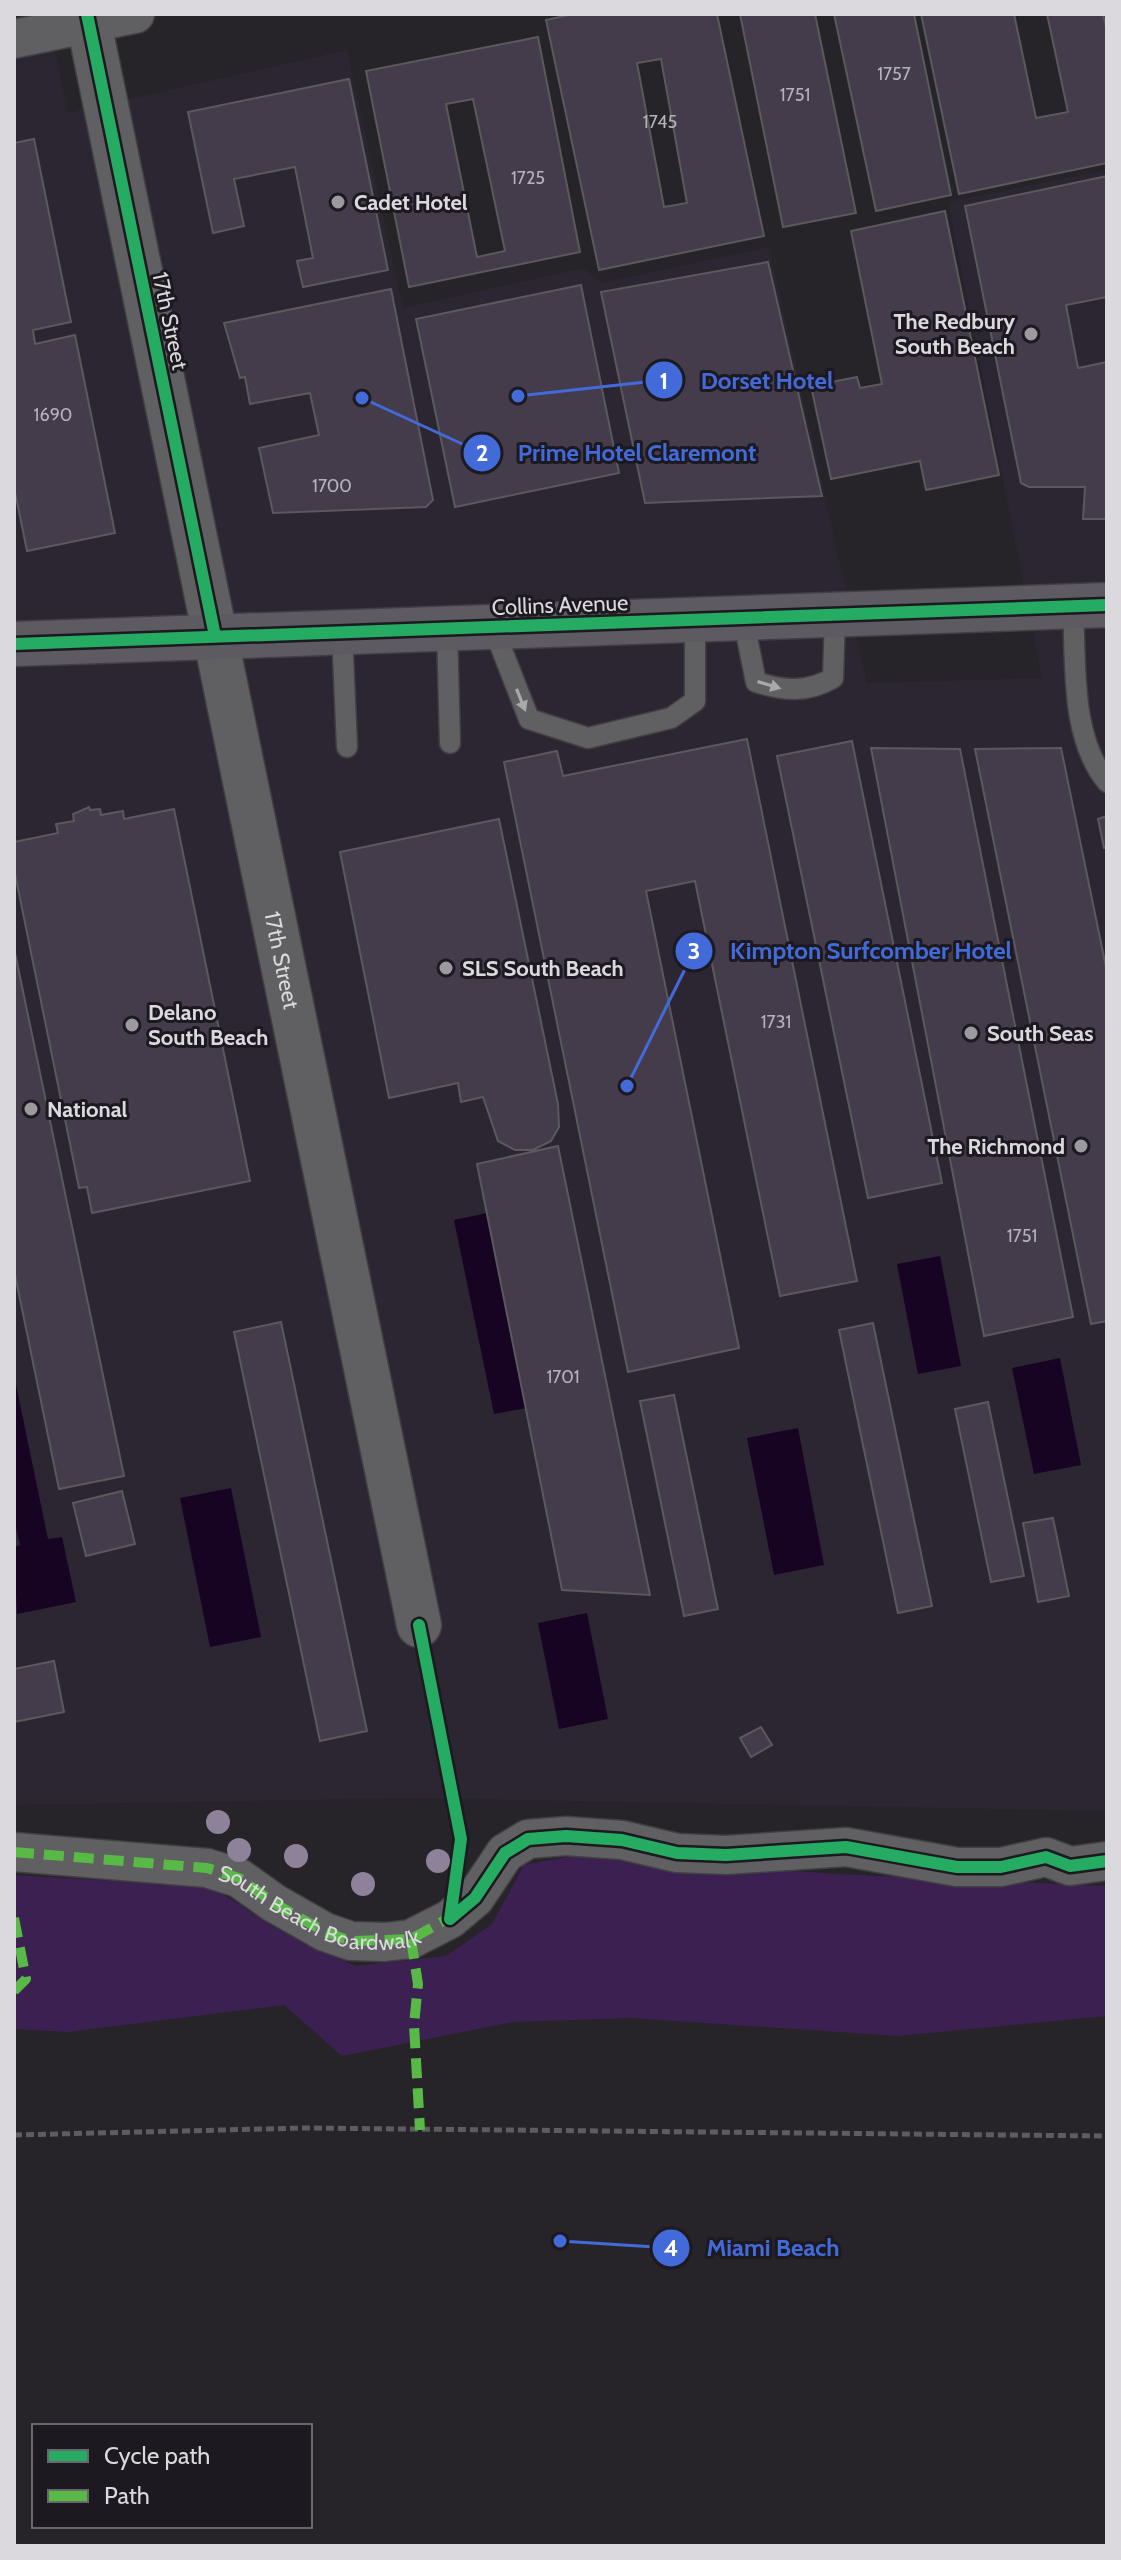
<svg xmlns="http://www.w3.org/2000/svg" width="1121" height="2560" font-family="Cabin,sans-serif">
<rect width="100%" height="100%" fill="#262428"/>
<!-- built -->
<path fill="#2c2632" d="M14,14H47L68,113L347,50L403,308L584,268L601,283L769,247L867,683L1042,678L948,202L1107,170V1811L411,1798L14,1805Z"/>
<!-- green -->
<path fill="#3c2052" d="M577,1855L836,1874L1107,1886V2016L898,2036L631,2018L513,2022L342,2056L284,2005L68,2032L14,2029V1875L212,1887L272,1926L355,1966L446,1956L492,1924L524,1865Z"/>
<!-- water -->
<path fill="#170423" d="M487,1213L527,1408L494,1414L454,1220Z
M940,1256L961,1366L918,1374L897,1264Z
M1060,1358L1081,1465L1034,1474L1012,1368Z
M14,1375L48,1539L62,1537L76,1602L17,1614L14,1547L20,1545L14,1519Z
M798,1428L824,1565L774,1575L747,1438Z
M231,1488L261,1637L210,1647L180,1498Z
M587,1613L608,1719L559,1729L538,1623Z"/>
<!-- building -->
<path fill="#443b4b" stroke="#5a595c" stroke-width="2" fill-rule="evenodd" d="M573,14H717L764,236L599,270L546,20ZM661,59L687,203L664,207L637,63Z
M740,14H815L856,213L783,227Z
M834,14H914L951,195L876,211Z
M921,14H1014L1036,118L1068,112L1047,14H1103L1107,31V163L959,194Z
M538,37L580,252L409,287L366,71ZM473,99L505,251L477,257L446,104Z
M349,79L388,270L303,287L297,261L313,258L295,167L234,179L244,226L213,233L188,112Z
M34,139L71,322L33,330L35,344L75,335L115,533L27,551L14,487V143Z
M1107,176V297L1066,305L1078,368L1107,362V519H1083L1085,487H1029L1021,483L965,206Z
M945,211L999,475L926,490L920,461L831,479L811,386L857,377L860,388L882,384L851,231Z
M768,262L822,496L645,503L601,292Z
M581,285L619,473L455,507L416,319Z
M391,289L433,500L426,507L273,513L259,448L319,435L310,393L250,404L245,377L240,378L224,323Z
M747,739L857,1281L780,1296L695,881L646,891L739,1348L628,1372L504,762L557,751L563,776Z
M852,741L942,1183L868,1198L777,756Z
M871,748L960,749L1073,1317L984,1336Z
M1061,748L1107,972V1321L1091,1324L975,749Z
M89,807L90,810L100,809L101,815L123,811L124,819L174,809L250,1181L92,1213L87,1187L79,1188L14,869V842L58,833L56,824L74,821L73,814Z
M1107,816V847L1104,848L1098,819Z
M499,819L558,1104L559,1127L551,1141L533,1150H515L498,1141L483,1097L461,1102L458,1083L389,1098L340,852Z
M14,948L124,1476L59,1489L14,1270Z
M558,1146L650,1595L562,1590L477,1164Z
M281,1322L367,1731L320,1741L234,1332Z
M873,1323L932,1606L898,1613L839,1330Z
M674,1395L718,1609L684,1616L640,1401Z
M988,1402L1024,1576L991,1582L955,1409Z
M122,1491L135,1544L86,1556L73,1503Z
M1053,1518L1069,1596L1038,1602L1023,1523Z
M54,1661L64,1712L14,1722V1669Z
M761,1727L772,1745L751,1757L740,1738Z"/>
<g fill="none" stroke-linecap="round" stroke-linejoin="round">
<!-- lane casing -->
<g stroke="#403f42" stroke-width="23">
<path id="lane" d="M1073,607C1076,663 1070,737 1107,782
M743,618L756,682C784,691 807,693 833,678L835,615
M493,627L529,719L588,738L671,718L695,701V620
M447,628L450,743
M342,632L347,747"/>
</g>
<!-- street casing -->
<g stroke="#403f42" stroke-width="41">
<g id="street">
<path d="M14,39L135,14"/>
<path id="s1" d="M14,1852L207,1868L239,1878L274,1903L325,1932L351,1941L385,1942L411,1939L450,1919L475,1898L505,1853L528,1839L566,1836L622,1840L677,1853L726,1855L846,1847L957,1867H1001L1046,1857L1070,1866L1107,1861"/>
</g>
</g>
<!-- secondary casing -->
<g stroke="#403f42" stroke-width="47">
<g id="secondary">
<path id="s2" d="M87,14L419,1625"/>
</g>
</g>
<!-- primary casing -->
<g stroke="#403f42" stroke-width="47">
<path id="primary" d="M14,644L1107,605"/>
</g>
<!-- path -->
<path stroke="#5e5c5f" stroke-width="5" stroke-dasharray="8 4" stroke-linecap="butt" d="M14,2135L305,2128L1107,2136"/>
<!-- lane -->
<use href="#lane" stroke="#605f61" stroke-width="20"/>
<!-- street -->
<use href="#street" stroke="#605f61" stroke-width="38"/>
<!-- secondary -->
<use href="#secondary" stroke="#605f61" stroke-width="44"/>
<!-- primary -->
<use href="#primary" stroke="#5d5a62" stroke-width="44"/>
<!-- quiet -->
<path stroke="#58b947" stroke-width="10" stroke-dasharray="20 10" stroke-linecap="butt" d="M14,1852L207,1868L239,1878L274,1903L325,1932L351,1941L411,1939L456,1914
M14,1918L26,1979L14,1991
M411,1939L418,1984L414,2025L420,2130"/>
<!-- cycleway casing -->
<g stroke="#1d1920" stroke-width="17">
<path id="cycleway" d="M87,14L215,636
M14,644L1107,605
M419,1625L461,1839L450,1919
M450,1919L475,1898L505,1853L528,1839L566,1836L622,1840L677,1853L726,1855L846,1847L957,1867H1001L1046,1857L1070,1866L1107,1861"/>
</g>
<!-- cycleway -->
<use href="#cycleway" stroke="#26ab63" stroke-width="12"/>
</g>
<!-- trees -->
<g fill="#8e829a">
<circle cx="218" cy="1822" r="12"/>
<circle cx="239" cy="1850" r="12"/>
<circle cx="296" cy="1856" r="12"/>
<circle cx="438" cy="1861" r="12"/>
<circle cx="363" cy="1884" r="12"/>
</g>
<!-- one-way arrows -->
<defs><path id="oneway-solid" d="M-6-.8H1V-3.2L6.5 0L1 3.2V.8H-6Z" transform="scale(2)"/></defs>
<g fill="#aaa8ac">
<use href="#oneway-solid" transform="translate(769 685) rotate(17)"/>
<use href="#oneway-solid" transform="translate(521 700) rotate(68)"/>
</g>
<!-- markers -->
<g fill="#9c9a9e" stroke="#1d1920" stroke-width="3">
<circle cx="338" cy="202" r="8"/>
<circle cx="1031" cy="334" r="8"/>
<circle cx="446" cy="968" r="8"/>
<circle cx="132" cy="1025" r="8"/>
<circle cx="971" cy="1033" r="8"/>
<circle cx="31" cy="1109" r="8"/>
<circle cx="1081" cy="1146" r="8"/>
</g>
<g text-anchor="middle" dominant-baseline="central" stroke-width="6" stroke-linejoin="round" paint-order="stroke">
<!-- number labels -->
<g font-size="18" fill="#b5b2b9">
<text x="894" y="74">1757</text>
<text x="795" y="95">1751</text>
<text x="660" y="122">1745</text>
<text x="528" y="178">1725</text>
<text x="53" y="415">1690</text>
<text x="332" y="486">1700</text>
<text x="776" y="1022">1731</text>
<text x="1022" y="1236">1751</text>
<text x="563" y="1377">1701</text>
</g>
<!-- poi labels -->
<g font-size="22" font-weight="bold" fill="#dbd9de" stroke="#1d1920" text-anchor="start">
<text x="354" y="202">Cadet Hotel</text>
<text x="1015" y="321" text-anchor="end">The Redbury<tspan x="1015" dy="25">South Beach</tspan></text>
<text x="462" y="968">SLS South Beach</text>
<text x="148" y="1012">Delano<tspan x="148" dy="25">South Beach</tspan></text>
<text x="987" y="1033">South Seas</text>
<text x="47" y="1109">National</text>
<text x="1065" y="1146" text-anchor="end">The Richmond</text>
</g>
<!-- street labels -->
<g font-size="22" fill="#dbd9de" stroke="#1d1920">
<text transform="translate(170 321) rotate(78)">17th Street</text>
<text transform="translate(560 605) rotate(-2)">Collins Avenue</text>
<text stroke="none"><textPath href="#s2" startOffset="966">17th Street</textPath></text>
<text stroke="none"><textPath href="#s1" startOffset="316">South Beach Boardwalk</textPath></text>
</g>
</g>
<!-- callouts -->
<path fill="none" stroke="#436ad9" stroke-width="3" d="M518 396L664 380M362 398L482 453M627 1086L694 951M560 2241L671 2248"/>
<g fill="#436ad9" stroke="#1d1920" stroke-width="3">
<circle cx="518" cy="396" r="8"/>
<circle cx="362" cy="398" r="8"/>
<circle cx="627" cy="1086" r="8"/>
<circle cx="560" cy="2241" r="8"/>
<circle cx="664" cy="380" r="20"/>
<circle cx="482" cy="453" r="20"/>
<circle cx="694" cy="951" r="20"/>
<circle cx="671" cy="2248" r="20"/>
</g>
<g font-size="24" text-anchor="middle" font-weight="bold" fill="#fff">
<text x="664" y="389">1</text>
<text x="482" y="461">2</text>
<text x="694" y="959">3</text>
<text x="671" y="2256">4</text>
</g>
<g font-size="24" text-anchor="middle" font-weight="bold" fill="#436ad9" stroke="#1d1920" stroke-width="6" stroke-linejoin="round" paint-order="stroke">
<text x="767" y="389">Dorset Hotel</text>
<text x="637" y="461">Prime Hotel Claremont</text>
<text x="871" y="959">Kimpton Surfcomber Hotel</text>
<text x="773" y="2256">Miami Beach</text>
</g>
<!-- border -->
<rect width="1121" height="2560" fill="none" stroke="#dbd9de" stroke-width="32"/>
<!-- legend -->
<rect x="32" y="2424" width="280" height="104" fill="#1d1920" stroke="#69666c" stroke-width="2"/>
<rect x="48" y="2450" width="40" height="12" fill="#26ab63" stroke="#69666c" stroke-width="2"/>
<text x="104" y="2464" font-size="24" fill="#dbd9de">Cycle path</text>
<rect x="48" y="2490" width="40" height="12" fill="#58b947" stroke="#69666c" stroke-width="2"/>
<text x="104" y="2504" font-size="24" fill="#dbd9de">Path</text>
</svg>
